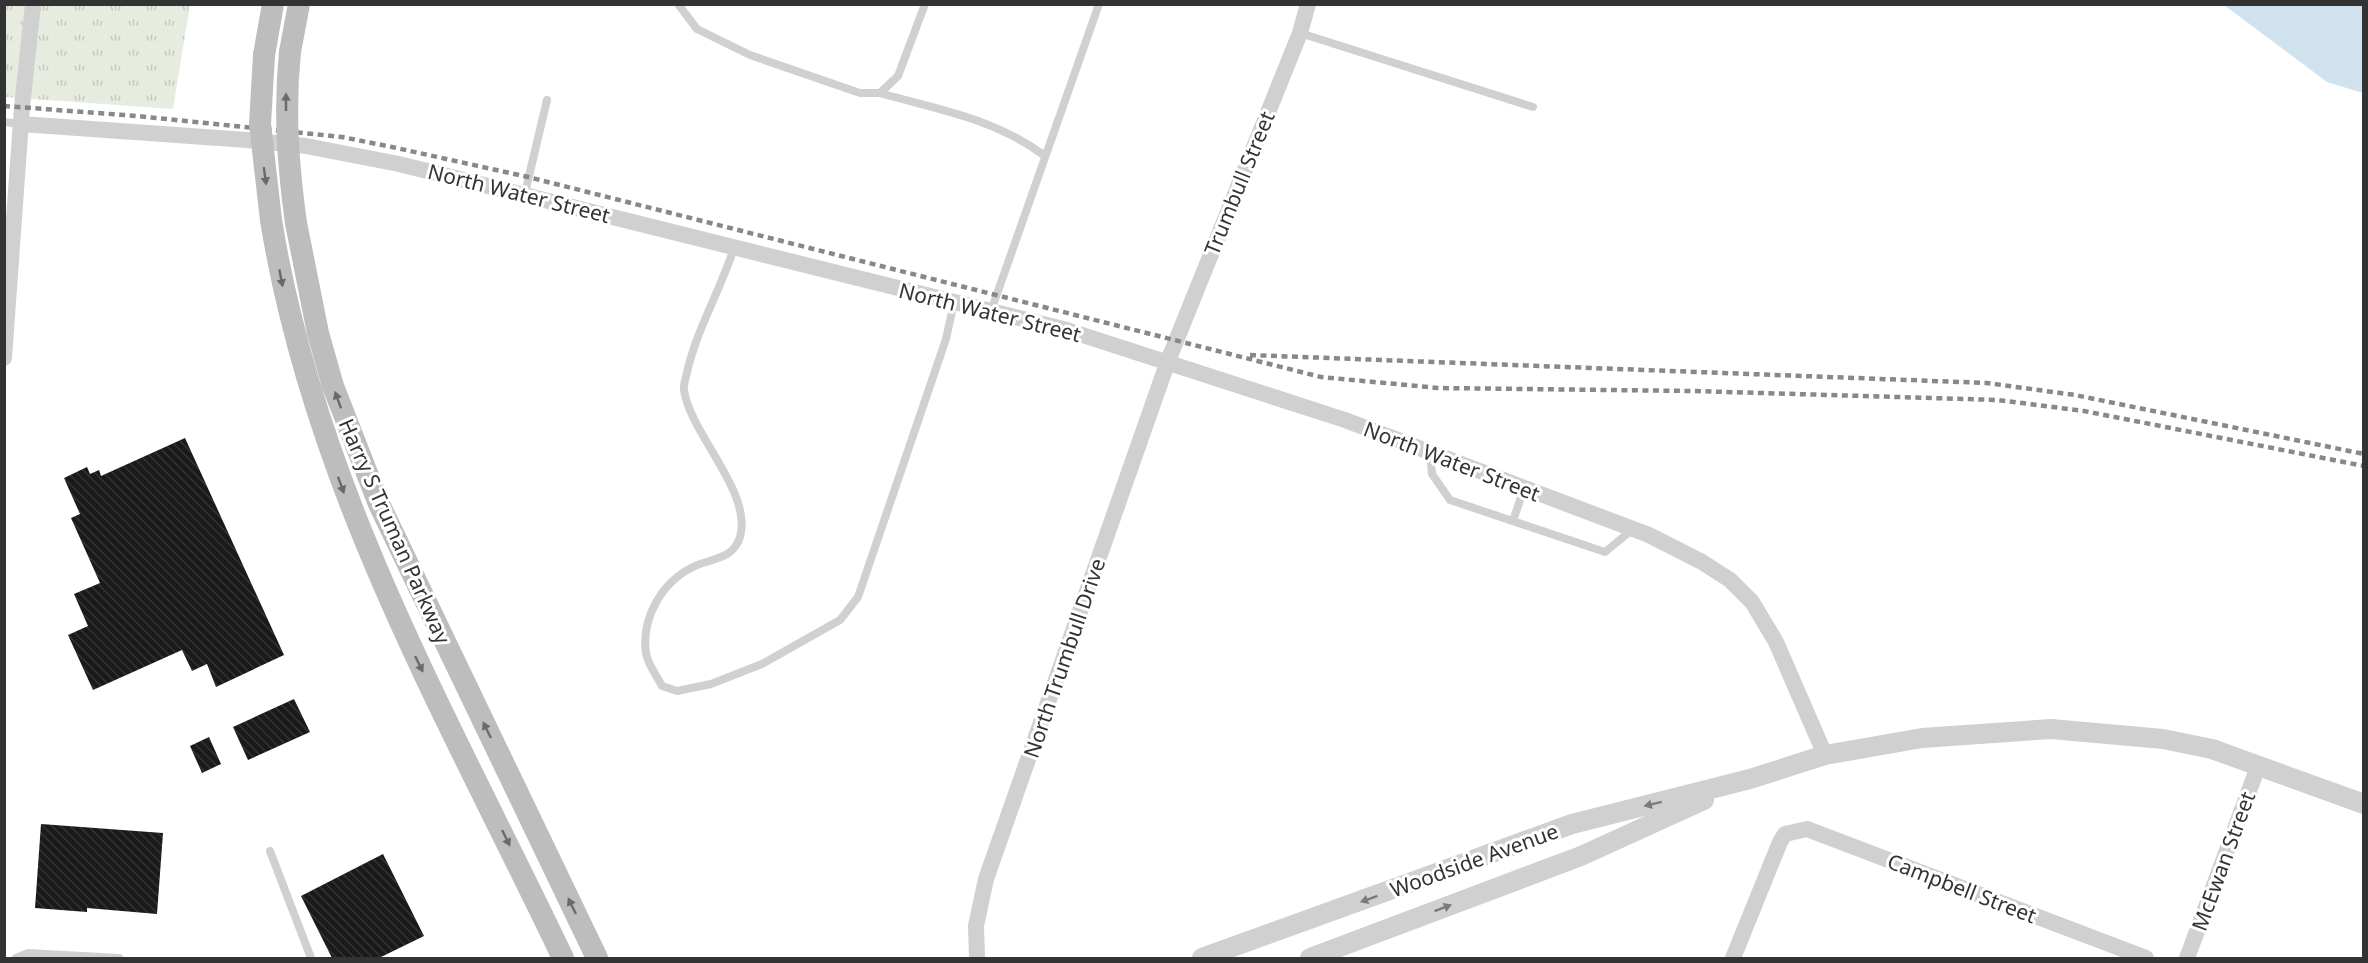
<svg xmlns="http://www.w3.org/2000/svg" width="2368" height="963" font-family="'Noto Sans',sans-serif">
<defs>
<pattern id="park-tufts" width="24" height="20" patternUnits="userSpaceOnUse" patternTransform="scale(1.5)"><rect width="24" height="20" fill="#e6ecdf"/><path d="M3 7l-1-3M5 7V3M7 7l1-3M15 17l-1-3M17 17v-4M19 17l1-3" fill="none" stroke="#c6cbc0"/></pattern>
<pattern id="building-back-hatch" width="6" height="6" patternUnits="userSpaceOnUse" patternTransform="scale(1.5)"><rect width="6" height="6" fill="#1a1a1a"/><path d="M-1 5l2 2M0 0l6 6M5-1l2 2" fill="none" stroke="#333"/></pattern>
</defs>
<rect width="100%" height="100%" fill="#fff"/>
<!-- park -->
<path fill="url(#park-tufts)" d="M4,5H190L173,109L5,97Z"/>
<!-- water -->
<path fill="#cfe2ee" d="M2224,5H2363V93L2327,82Z"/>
<!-- building -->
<path fill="url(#building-back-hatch)" d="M185,438L284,655L216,687L207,664L192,671L182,650L93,690L68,635L88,626L74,594L100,583L71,518L80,514L64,478L87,467L90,474L99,470L101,476Z
M294,699L310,732L248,760L233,727Z
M209,737L221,764L202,773L190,746Z
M41,824L163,833L157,914L87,908V912L35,908Z
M383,854L424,936L379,958H332L301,896Z"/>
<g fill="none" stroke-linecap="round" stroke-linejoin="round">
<!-- service -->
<path stroke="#d0d0d0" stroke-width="8" d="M678,4L697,29L750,55L860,93H880L898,76L925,4
M1300,33L1533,107
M880,93C939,110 994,118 1045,156
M4,122L21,124
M525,193L547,100
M734,248C720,291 697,329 687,372C686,378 683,385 684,390C690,434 753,492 740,537C733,560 711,558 693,567C662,582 641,618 646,653C647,663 657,676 662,686L677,691L711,684L762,664L840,620L858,597L946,339L954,302
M991,311L1099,4
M1430,453L1432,474L1450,500L1605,552L1633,529
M1513,521L1524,488
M270,851L311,958
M16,958L28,953L119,958"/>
<!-- minor -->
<path stroke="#d0d0d0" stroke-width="16" d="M21,124L247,140L306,146L399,164L1067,330L1345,420L1649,535L1702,562L1730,580L1752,602L1776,642L1825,755
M4,358L22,107L33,4
M977,958L976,926L986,879L1168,361L1300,33L1308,4
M1733,958L1780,842L1785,834L1807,829L2146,958
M2187,958L2259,764"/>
<!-- tertiary -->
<path stroke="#d0d0d0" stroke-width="20" d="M1202,958L1572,824L1750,779L1825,755L1922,738L2051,729L2163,739L2212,749L2364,804
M1310,958L1581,856L1704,800"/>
<!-- secondary -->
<path stroke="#bdbdbd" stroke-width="22" d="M290,52L299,4
M264,55L273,4
M271,220C314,488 448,717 563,958
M296,223L318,333L333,386L379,504L597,958"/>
<!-- rail -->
<path stroke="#888" stroke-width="4.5" stroke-dasharray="6 4.5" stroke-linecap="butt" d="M4,106L137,116L342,137L392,147L528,177L1321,377L1438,388L1694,391L1998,400L2084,411L2364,466
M1250,355L1987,383L2075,395L2364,454"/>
<!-- secondary-bridge -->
<path stroke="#bdbdbd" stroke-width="22" d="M290,52C284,111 288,165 296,223
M264,55L260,124L271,220"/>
</g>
<!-- one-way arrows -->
<defs><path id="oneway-solid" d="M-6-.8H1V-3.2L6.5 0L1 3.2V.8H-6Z" transform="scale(1.5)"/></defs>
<g fill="#6a6a6a">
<use href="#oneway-solid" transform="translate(286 102) rotate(-90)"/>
<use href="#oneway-solid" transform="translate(265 176) rotate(82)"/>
<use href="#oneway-solid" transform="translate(281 278) rotate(79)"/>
<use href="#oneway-solid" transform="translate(338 400) rotate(-110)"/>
<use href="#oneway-solid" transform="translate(341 485) rotate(70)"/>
<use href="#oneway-solid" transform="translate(419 664) rotate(64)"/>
<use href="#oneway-solid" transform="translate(487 730) rotate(-116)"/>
<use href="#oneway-solid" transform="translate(506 838) rotate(64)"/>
<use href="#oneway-solid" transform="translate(572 906) rotate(-116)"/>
</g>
<g fill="#7a7a7a">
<use href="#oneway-solid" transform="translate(1653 804) rotate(166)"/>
<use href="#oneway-solid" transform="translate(1369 899) rotate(160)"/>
<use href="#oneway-solid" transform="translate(1443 908) rotate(-21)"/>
</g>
<g text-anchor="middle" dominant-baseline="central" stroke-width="6" stroke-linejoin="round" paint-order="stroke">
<!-- street labels -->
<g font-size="21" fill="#333" stroke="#fff">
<text transform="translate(1239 183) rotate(-68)">Trumbull Street</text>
<text transform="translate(519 193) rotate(14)">North Water Street</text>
<text transform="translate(990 312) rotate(14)">North Water Street</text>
<text transform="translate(1452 461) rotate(21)">North Water Street</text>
<text transform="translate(395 531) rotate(66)">Harry S Truman Parkway</text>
<text transform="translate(1064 658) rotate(-71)">North Trumbull Drive</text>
<text transform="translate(1474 860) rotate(-20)">Woodside Avenue</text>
<text transform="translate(2223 861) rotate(-70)">McEwan Street</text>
<text transform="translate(1962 888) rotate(21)">Campbell Street</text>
</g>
</g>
<!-- border -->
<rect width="2368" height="963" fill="none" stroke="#333333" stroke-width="12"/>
</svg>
